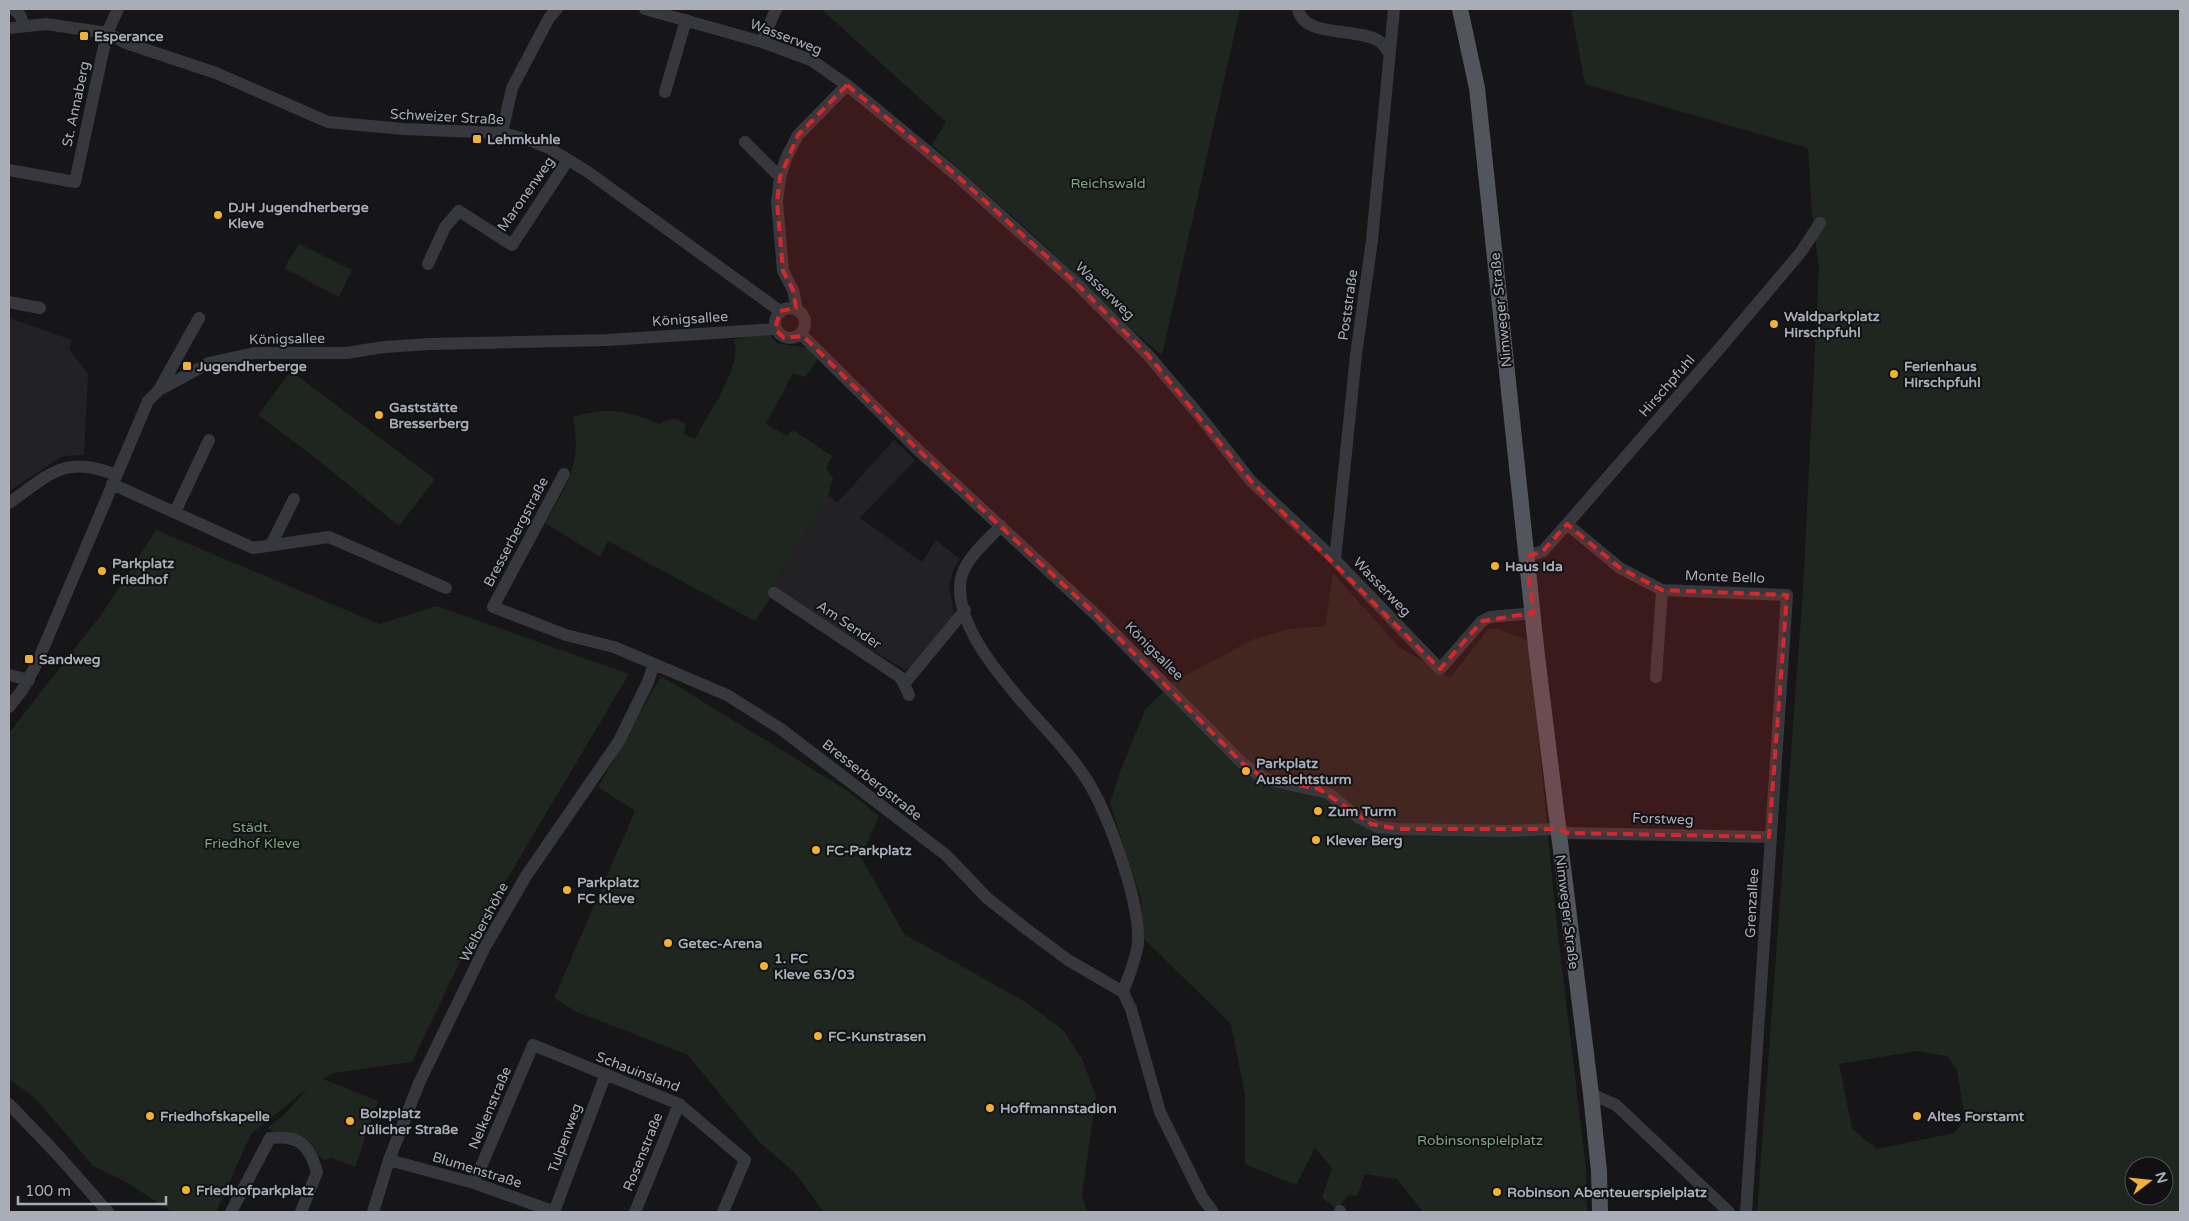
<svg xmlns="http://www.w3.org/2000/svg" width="2189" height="1221" font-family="'Varela Round',sans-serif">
<rect width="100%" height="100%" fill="#161618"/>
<!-- built -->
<path fill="#222225" d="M9,318L72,340L69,349L88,374L84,455L63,456L9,491Z
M894,440L915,460L860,518L922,562L936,540L960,559L954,568L949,585L954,612L952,617L910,668L905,670L771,588L828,496L838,502Z"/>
<!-- green -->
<path fill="#1e261f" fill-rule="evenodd" d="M821,9H1240L1162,355L1130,328L1048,248L932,145L946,122Z
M1571,9H2180V1212H1757L1803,590L1819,266L1812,214L1808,148L1585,84ZM1917,1051L1947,1056L1957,1070L1965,1120L1954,1133L1877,1149L1852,1129L1839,1064ZM2134,1166H2164V1196H2134Z
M299,244L352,270L339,297L284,268Z
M769,334L777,343L807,348L819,358L805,377L793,373L766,424L787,436L793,430L832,456L826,469L833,478L828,496L771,588L770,598L755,621L608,541L600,557L545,523C568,483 582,466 573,417C608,407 626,410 659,424L673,418L686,424L684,434L695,439C708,414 743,366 734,339Z
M291,371L435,479L399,526L318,460L258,415Z
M156,530L379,624L437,606L629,674L470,941L412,1062L333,1073L323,1079L378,1101L355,1167L331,1158L323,1160L321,1157C303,1153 285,1136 267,1128L285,1114L308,1088L251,1134L216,1212H172L123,1180L93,1166L35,1098L9,1079V733L101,615Z
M1333,573L1399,647L1450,678L1488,629H1499L1529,641L1557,926L1586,1168L1587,1212H1423L1397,1179L1365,1174L1357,1196L1348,1195L1337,1209L1322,1198L1332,1168L1315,1148L1296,1185L1245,1164V1095L1231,1024L1144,939L1141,899L1110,803L1120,772L1145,710L1173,682L1254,639L1288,629L1325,626Z
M661,676L845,789L879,816L861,857L904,934L1029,1004L1064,1031L1082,1059L1096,1097L1082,1195L1087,1212H824L795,1173L759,1142L688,1055L577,1012L554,998L635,811L598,787Z"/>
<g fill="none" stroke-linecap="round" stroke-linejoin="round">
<!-- minor -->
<path stroke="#37383d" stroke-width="12" d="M13,9L20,15L24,26
M645,9L762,42L811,60L847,85L955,174L1075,282L1148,355L1199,415L1251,481L1335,560L1440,669L1482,621L1490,617L1533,613
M1298,9C1303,38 1356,27 1379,41C1383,43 1386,49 1389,53
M9,28L46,24L107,33L126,43L216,73L328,122L403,129L502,133L526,139L549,148L588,172L780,311
M762,42L776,9
M665,92L686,20
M502,133L512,88L549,18L557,9
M745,142L780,177
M9,170L75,182L107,33L118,9
M428,264L445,227L459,211L512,245L568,160
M9,302L40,308
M775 323a15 15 0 1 1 30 0a15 15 0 1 1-30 0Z
M797,309L793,290L783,271L777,202L780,177L787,156L798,135L847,85
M801,334L915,447L1095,614L1242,763L1265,779L1328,793L1359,818L1377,827L1397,829L1507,831L1557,829L1568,833L1769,837
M160,388L199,318
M564,474L493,607L566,635L614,647L727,695L781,729L946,855L987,898L1025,928L1068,960L1123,992L1131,1009L1160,1112L1202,1197L1213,1212
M112,484L253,548L329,537L446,588
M9,503C50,474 65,454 116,475
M175,512L209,440
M1567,524L1620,568L1662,590L1787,595L1746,1212
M1001,526C985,543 959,563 960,588C960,627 993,667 1017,696C1039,722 1067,749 1085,777C1108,812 1140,901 1138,942C1137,958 1128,977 1123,992
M271,545L294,499
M1526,557L1543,551L1567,524L1720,348L1801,252L1820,223
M1335,560L1356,355L1372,240L1394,9
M774,593L900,677L904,684
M9,675L29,680
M1656,677L1662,590
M909,695L904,684L965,610
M9,707L23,689L37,663L148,401L159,390L209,363L254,353H346L384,347L430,344L608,340L775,329
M1591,1094L1616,1105L1729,1212
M9,1104L57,1154L108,1212
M389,1160L474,1183L555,1212
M474,1183L533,1045L679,1104L745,1160L723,1212
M231,1212L270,1138C300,1135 309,1145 317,1172L301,1212
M373,1212L389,1160L419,1083L485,947L526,876L619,741L648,682L654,664
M554,1212L605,1076
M635,1212L679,1104
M1340,1212V1211"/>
<!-- major -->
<path stroke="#53555c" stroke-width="16" d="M1460,9L1477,88L1537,656L1591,1094L1599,1171L1600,1212"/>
</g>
<!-- marked area -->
<path fill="#d62828" fill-opacity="0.2" stroke="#d62828" stroke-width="4" stroke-dasharray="10 6" stroke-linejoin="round" d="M847,85L955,174L1075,282L1148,355L1251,481L1440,669L1482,621L1533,613L1526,557L1543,551L1567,524L1620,568L1662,590L1787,595L1769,837L1568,833L1557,829H1397L1371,824L1319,789L1265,779L1242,763L1095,614L915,447L803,336L784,338L775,329L780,311L796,308L793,290L783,271L777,202L780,177L798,135Z"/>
<!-- markers -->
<g fill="#f2b134" stroke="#111113" stroke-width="2">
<rect x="79" y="31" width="10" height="10" rx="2.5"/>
<rect x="472" y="134" width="10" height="10" rx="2.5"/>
<circle cx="218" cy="215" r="5"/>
<circle cx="1774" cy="324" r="5"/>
<rect x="182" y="361" width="10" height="10" rx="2.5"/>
<circle cx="1894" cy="374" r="5"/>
<circle cx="379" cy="415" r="5"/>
<circle cx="1495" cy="566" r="5"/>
<circle cx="102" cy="571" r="5"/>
<rect x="24" y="654" width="10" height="10" rx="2.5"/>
<circle cx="1246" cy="771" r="5"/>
<circle cx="1318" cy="811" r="5"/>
<circle cx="1316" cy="840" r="5"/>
<circle cx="816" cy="850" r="5"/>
<circle cx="567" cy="890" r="5"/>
<circle cx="668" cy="943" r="5"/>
<circle cx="764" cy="966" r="5"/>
<circle cx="818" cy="1036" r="5"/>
<circle cx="990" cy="1108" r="5"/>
<circle cx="150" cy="1116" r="5"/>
<circle cx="1917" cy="1116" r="5"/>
<circle cx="350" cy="1121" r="5"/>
<circle cx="186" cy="1190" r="5"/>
<circle cx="1497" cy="1192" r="5"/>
</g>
<g text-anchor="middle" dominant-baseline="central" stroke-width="4" stroke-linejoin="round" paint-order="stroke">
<!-- poi labels -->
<g font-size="14" font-weight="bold" fill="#a8adb8" stroke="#111113" text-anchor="start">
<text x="94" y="36">Esperance</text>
<text x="487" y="139">Lehmkuhle</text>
<text x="228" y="207">DJH Jugendherberge<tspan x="228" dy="16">Kleve</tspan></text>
<text x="1784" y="316">Waldparkplatz<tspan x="1784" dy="16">Hirschpfuhl</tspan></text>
<text x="197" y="366">Jugendherberge</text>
<text x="1904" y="366">Ferienhaus<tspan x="1904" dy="16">Hirschpfuhl</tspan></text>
<text x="389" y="407">Gaststätte<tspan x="389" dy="16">Bresserberg</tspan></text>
<text x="112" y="563">Parkplatz<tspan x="112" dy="16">Friedhof</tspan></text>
<text x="1505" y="566">Haus Ida</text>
<text x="39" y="659">Sandweg</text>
<text x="1256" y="763">Parkplatz<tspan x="1256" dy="16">Aussichtsturm</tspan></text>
<text x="1328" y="811">Zum Turm</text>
<text x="1326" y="840">Klever Berg</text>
<text x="826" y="850">FC-Parkplatz</text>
<text x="577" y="882">Parkplatz<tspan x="577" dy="16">FC Kleve</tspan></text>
<text x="678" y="943">Getec-Arena</text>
<text x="774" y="958">1. FC<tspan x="774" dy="16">Kleve 63/03</tspan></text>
<text x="828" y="1036">FC-Kunstrasen</text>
<text x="1000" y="1108">Hoffmannstadion</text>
<text x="360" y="1113">Bolzplatz<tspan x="360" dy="16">Jülicher Straße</tspan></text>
<text x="160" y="1116">Friedhofskapelle</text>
<text x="1927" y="1116">Altes Forstamt</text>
<text x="196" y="1190">Friedhofparkplatz</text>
<text x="1507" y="1192">Robinson Abenteuerspielplatz</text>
</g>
<!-- street labels -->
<g font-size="14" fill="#a8adb8" stroke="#111113">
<text transform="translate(786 37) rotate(21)">Wasserweg</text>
<text transform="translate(76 104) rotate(-78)">St. Annaberg</text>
<text transform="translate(447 117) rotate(3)">Schweizer Straße</text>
<text transform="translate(526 194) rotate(-55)">Maronenweg</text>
<text transform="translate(1105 291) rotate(44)">Wasserweg</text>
<text transform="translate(1348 305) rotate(-82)">Poststraße</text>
<text transform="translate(1501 310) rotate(-96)">Nimweger Straße</text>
<text transform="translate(690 319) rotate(-4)">Königsallee</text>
<text transform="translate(287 339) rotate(-1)">Königsallee</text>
<text transform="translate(1667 386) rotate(-49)">Hirschpfuhl</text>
<text transform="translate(516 532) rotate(-62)">Bresserbergstraße</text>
<text transform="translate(1725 577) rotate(2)">Monte Bello</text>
<text transform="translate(1382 587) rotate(46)">Wasserweg</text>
<text transform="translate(849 625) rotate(34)">Am Sender</text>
<text transform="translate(1154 651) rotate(45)">Königsallee</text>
<text transform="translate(872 780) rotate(38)">Bresserbergstraße</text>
<text transform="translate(1663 819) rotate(2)">Forstweg</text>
<text transform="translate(1752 903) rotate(-87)">Grenzallee</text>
<text transform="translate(1567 912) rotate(83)">Nimweger Straße</text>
<text transform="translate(484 922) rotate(-62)">Welbershöhe</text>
<text transform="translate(638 1072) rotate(21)">Schauinsland</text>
<text transform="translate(490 1108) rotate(-67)">Nelkenstraße</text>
<text transform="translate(565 1138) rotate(-70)">Tulpenweg</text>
<text transform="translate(643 1152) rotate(-68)">Rosenstraße</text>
<text transform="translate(477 1170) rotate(17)">Blumenstraße</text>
</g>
<!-- park labels -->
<g font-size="14" fill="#7fa381" stroke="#111113">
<text x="1108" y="183">Reichswald</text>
<text x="252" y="827">Städt.<tspan x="252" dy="16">Friedhof Kleve</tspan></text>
<text x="1480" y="1140">Robinsonspielplatz</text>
</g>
</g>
<!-- border -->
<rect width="2189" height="1221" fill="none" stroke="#a8adb8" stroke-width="20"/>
<!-- north arrow -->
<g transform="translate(2149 1181) rotate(74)"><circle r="24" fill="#111113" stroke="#4d4f55"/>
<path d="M0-4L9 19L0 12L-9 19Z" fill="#f2b134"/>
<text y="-8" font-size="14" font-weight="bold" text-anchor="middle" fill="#a8adb8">N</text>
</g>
<!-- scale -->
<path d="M18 1196v8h148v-8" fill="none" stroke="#a8adb8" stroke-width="2.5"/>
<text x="25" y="1196" font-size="15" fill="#a8adb8" stroke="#111113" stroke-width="4" paint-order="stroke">100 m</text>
</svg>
